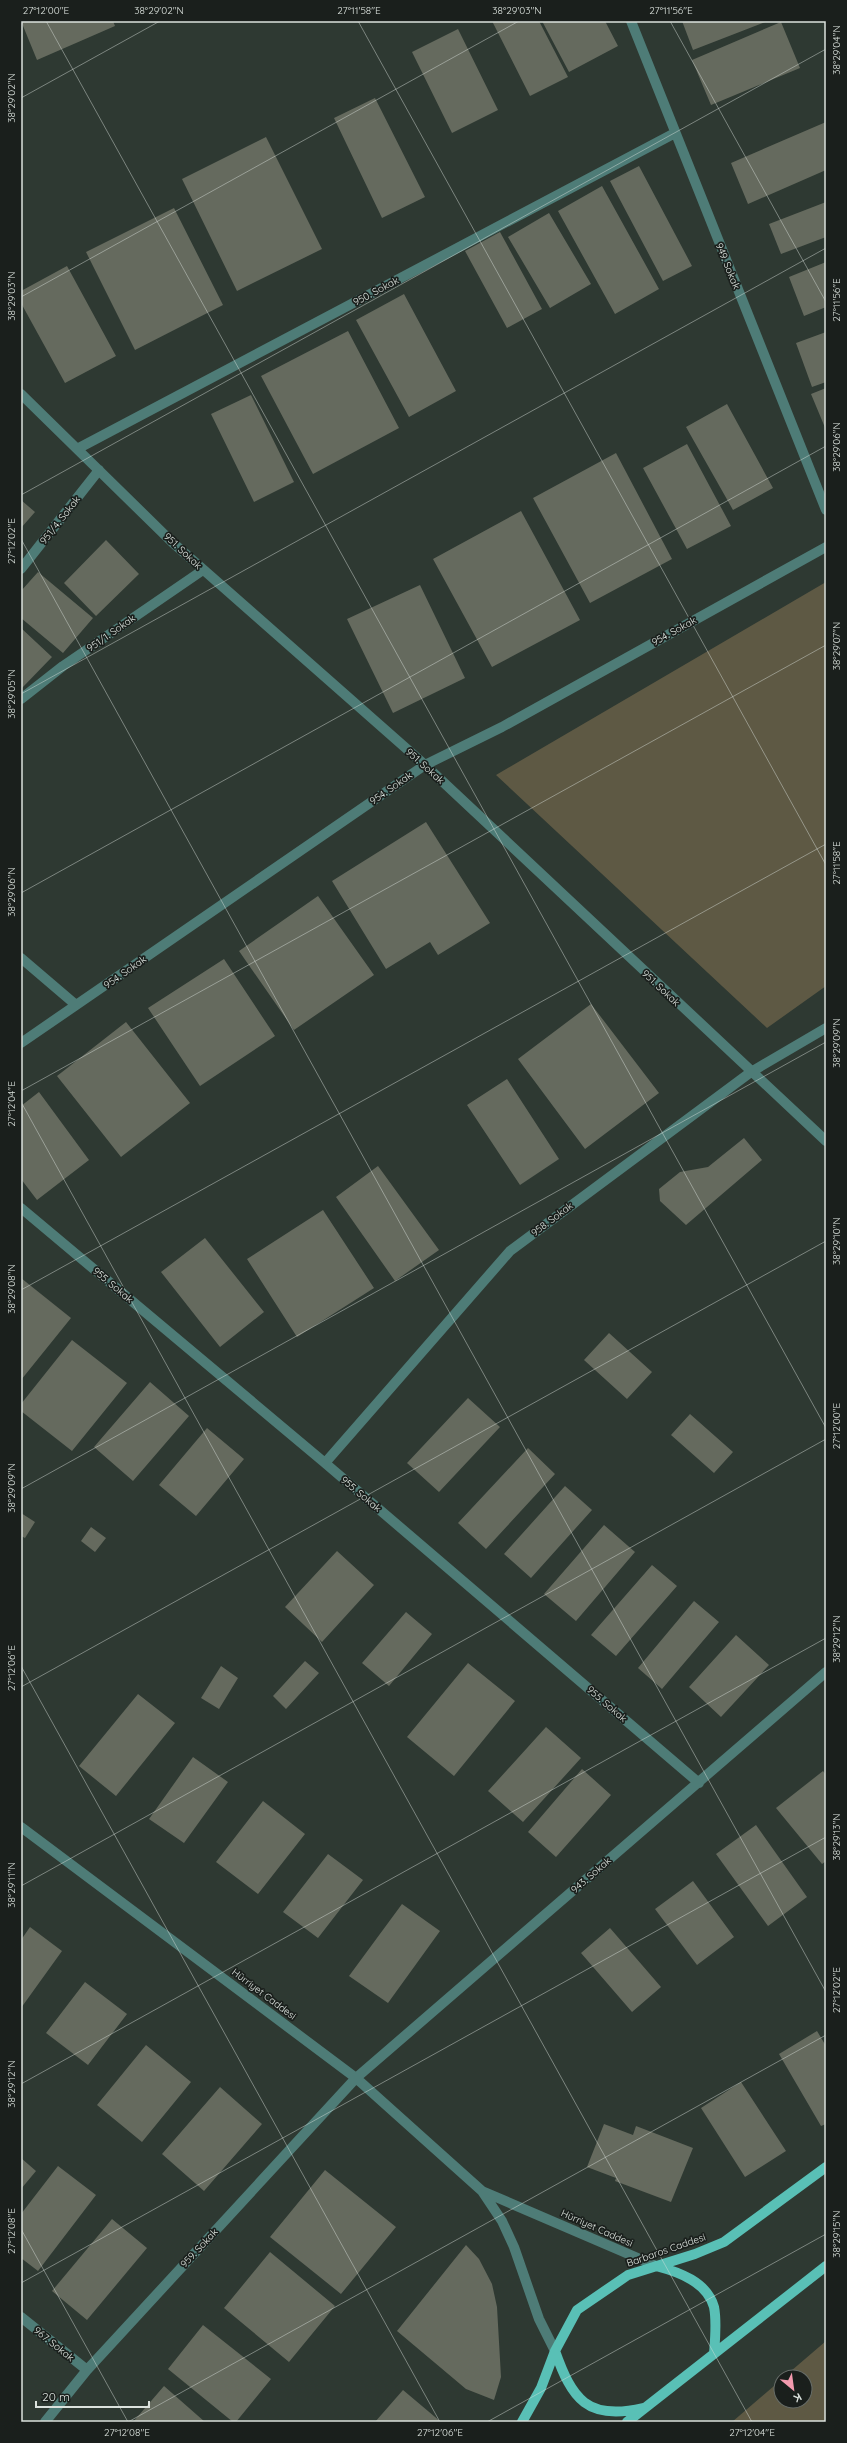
<svg xmlns="http://www.w3.org/2000/svg" width="847" height="2443" font-family="Quicksand,sans-serif">
<rect width="100%" height="100%" fill="#2e3932"/>
<!-- green -->
<path fill="#5e5944" d="M826,582V986L767,1028L496,775Z
M826,2341V2422H732L781,2380V2401H805V2377H784Z"/>
<!-- building -->
<path fill="#656a5e" d="M21,21H113L115,26L37,60Z
M492,21H539L568,77L530,96Z
M542,21H605L618,46L569,72Z
M682,21H768L693,50Z
M781,22L800,68L711,105L692,60Z
M458,29L498,110L452,133L412,52Z
M375,98L425,197L382,218L334,118Z
M826,122V170L748,204L731,163Z
M266,137L322,249L237,291L182,179Z
M639,166L692,266L663,281L610,181Z
M602,186L659,289L615,314L558,211Z
M826,202V237L781,254L769,224Z
M174,208L223,305L135,350L86,252Z
M549,213L591,284L550,308L508,237Z
M500,232L542,309L507,328L465,251Z
M826,262V307L804,316L789,277Z
M67,266L116,356L65,383L21,303V291Z
M404,294L456,391L409,417L356,320Z
M348,331L399,428L313,474L261,376Z
M826,332V382L812,387L796,343Z
M826,388V430L811,394Z
M251,395L294,482L254,502L211,414Z
M727,404L773,488L733,510L686,427Z
M687,444L731,526L687,549L643,468Z
M616,453L672,559L590,603L533,498Z
M21,500L35,512L21,528Z
M521,511L580,620L492,667L433,559Z
M106,540L139,574L96,616L64,583Z
M38,572L93,618L63,653L21,618V591Z
M420,585L465,678L393,713L347,619Z
M21,628L52,657L21,689Z
M426,822L490,923L438,955L430,942L386,969L332,881Z
M318,896L374,975L294,1030L239,951Z
M224,959L275,1036L200,1086L148,1008Z
M591,1004L659,1093L585,1149L518,1059Z
M126,1022L190,1103L121,1157L57,1076Z
M507,1079L559,1159L520,1185L467,1105Z
M39,1092L89,1160L37,1200L21,1179V1106Z
M744,1138L762,1160L686,1225L660,1201L659,1189L680,1172L708,1167Z
M378,1166L439,1250L395,1281L336,1197Z
M323,1210L374,1288L297,1337L247,1259Z
M205,1238L264,1312L220,1347L161,1272Z
M21,1278L71,1318L21,1380Z
M609,1333L652,1372L627,1399L584,1360Z
M72,1340L127,1383L72,1451L21,1411V1404Z
M150,1382L189,1416L133,1481L94,1447Z
M468,1398L500,1427L439,1492L407,1463Z
M690,1414L733,1452L714,1473L671,1435Z
M207,1428L244,1459L196,1516L159,1485Z
M528,1448L555,1474L486,1549L458,1523Z
M565,1486L592,1510L531,1578L504,1554Z
M21,1513L35,1522L25,1538L21,1536Z
M604,1525L635,1552L576,1621L544,1594Z
M91,1527L106,1538L95,1552L81,1541Z
M337,1551L374,1585L322,1642L285,1607Z
M652,1565L677,1586L616,1656L591,1635Z
M694,1601L719,1622L662,1689L638,1668Z
M406,1612L432,1634L389,1686L362,1663Z
M736,1635L769,1665L721,1717L689,1687Z
M305,1661L319,1673L286,1709L273,1696Z
M468,1663L515,1701L454,1776L407,1737Z
M221,1666L238,1678L219,1709L201,1698Z
M138,1694L175,1723L116,1796L79,1766Z
M546,1727L581,1758L523,1822L488,1791Z
M193,1757L228,1782L184,1843L149,1819Z
M582,1769L611,1795L556,1857L528,1832Z
M823,1771L826,1775V1861L822,1864L776,1808Z
M263,1801L305,1834L258,1894L216,1862Z
M756,1825L807,1897L768,1926L716,1854Z
M328,1854L363,1880L318,1938L283,1912Z
M693,1881L734,1937L697,1965L655,1909Z
M402,1904L440,1931L388,2003L349,1976Z
M30,1927L62,1951L21,2008V1940Z
M610,1928L661,1987L632,2012L581,1953Z
M85,1982L127,2014L88,2065L46,2033Z
M817,2031L826,2046V2124L821,2126L779,2054Z
M146,2045L191,2082L142,2142L97,2105Z
M741,2082L786,2151L745,2177L701,2108Z
M220,2087L262,2124L204,2191L162,2154Z
M604,2124L633,2135L636,2126L693,2148L671,2202L615,2181L616,2178L587,2167Z
M21,2158L36,2171L21,2189Z
M58,2166L96,2195L38,2271L21,2258V2214Z
M325,2170L396,2227L341,2294L270,2237Z
M112,2219L147,2248L87,2320L52,2291Z
M466,2245L479,2259L492,2284L497,2307L501,2377L494,2400L466,2389L397,2331Z
M270,2252L335,2306L289,2362L224,2308Z
M203,2325L271,2379L236,2422H233L168,2369Z
M164,2386L205,2422H133Z
M403,2390L441,2422H375Z"/>
<g fill="none" stroke-linecap="round" stroke-linejoin="round">
<!-- minor -->
<path stroke="#4e7c77" stroke-width="10" d="M631,21L826,510
M21,394L172,542L425,765L826,1141
M77,449L675,133
M21,569L99,470
M21,699L63,666L203,570
M21,958L76,1005
M21,1043L425,765L502,727L826,547
M21,1208L325,1463L699,1783
M325,1463L510,1251L751,1072L826,1028
M21,1827L356,2078L482,2191L502,2221L514,2247L539,2319L555,2351
M482,2191L654,2265
M21,2317L87,2370
M45,2422L87,2370L356,2078L826,1672"/>
<!-- major -->
<path stroke="#59c0b6" stroke-width="10" d="M656,2266C679,2272 707,2282 714,2307C717,2322 715,2340 714,2354
M555,2351C572,2399 587,2421 643,2408
M522,2422L541,2388L555,2351L577,2310L628,2275L695,2254L724,2242L826,2167
M627,2422L826,2266"/>
</g>
<!-- ticks -->
<path fill="none" stroke="#dbe2dd" stroke-width="1" stroke-opacity="0.45" d="M46,21L826,1428M358,21L826,865M670,21L826,302M21,98L160,21M21,297L519,21M21,495L826,49M21,539L826,1992M21,694L826,248M21,893L826,446M21,1091L826,645M21,1102L752,2422M21,1290L826,844M21,1489L826,1042M21,1666L440,2422M21,1687L826,1241M21,1886L826,1439M21,2084L826,1638M21,2229L128,2422M21,2283L826,1837M128,2422L826,2035M487,2422L826,2234"/>
<g text-anchor="middle" dominant-baseline="central" stroke-width="3.5" stroke-linejoin="round" paint-order="stroke">
<!-- street labels -->
<g font-size="10" fill="#dbe2dd" stroke="#1a1f1c">
<text transform="translate(728 266) rotate(68)">949. Sokak</text>
<text transform="translate(376 291) rotate(-28)">950. Sokak</text>
<text transform="translate(60 520) rotate(-52)">951/4. Sokak</text>
<text transform="translate(183 551) rotate(43)">951. Sokak</text>
<text transform="translate(674 631) rotate(-29)">954. Sokak</text>
<text transform="translate(111 633) rotate(-35)">951/1. Sokak</text>
<text transform="translate(425 766) rotate(42)">951. Sokak</text>
<text transform="translate(391 788) rotate(-35)">954. Sokak</text>
<text transform="translate(125 972) rotate(-35)">954. Sokak</text>
<text transform="translate(661 988) rotate(43)">951. Sokak</text>
<text transform="translate(552 1219) rotate(-37)">958. Sokak</text>
<text transform="translate(113 1285) rotate(40)">955. Sokak</text>
<text transform="translate(361 1494) rotate(40)">955. Sokak</text>
<text transform="translate(607 1704) rotate(41)">955. Sokak</text>
<text transform="translate(591 1875) rotate(-41)">943. Sokak</text>
<text transform="translate(264 1994) rotate(37)">Hürriyet Caddesi</text>
<text transform="translate(597 2228) rotate(24)">Hürriyet Caddesi</text>
<text transform="translate(199 2248) rotate(-47)">959. Sokak</text>
<text transform="translate(666 2250) rotate(-19)">Barbaros Caddesi</text>
<text transform="translate(54 2344) rotate(39)">967. Sokak</text>
</g>
</g>
<!-- border -->
<rect width="847" height="2443" fill="none" stroke="#1a1f1c" stroke-width="44"/>
<!-- north arrow -->
<g transform="translate(793 2389) rotate(151)"><circle r="19" fill="#1a1f1c" stroke="#676d69"/>
<path d="M0-3L7 15L0 10L-7 15Z" fill="#f29aae"/>
<text y="-6" font-size="11" font-weight="bold" text-anchor="middle" fill="#dbe2dd">K</text>
</g>
<!-- scale -->
<path d="M36 2401v6h113v-6" fill="none" stroke="#dbe2dd" stroke-width="2"/>
<text x="42" y="2401" font-size="12" fill="#dbe2dd" stroke="#1a1f1c" stroke-width="3" paint-order="stroke">20 m</text>
<rect x="22" y="22" width="803" height="2399" fill="none" stroke="#dbe2dd" stroke-width="1.5"/>
<g font-size="10" text-anchor="middle" fill="#dbe2dd">
<text x="46" y="14">27°12'00"E</text>
<text x="159" y="14">38°29'02"N</text>
<text x="359" y="14">27°11'58"E</text>
<text x="517" y="14">38°29'03"N</text>
<text x="671" y="14">27°11'56"E</text>
<text transform="translate(836 50) rotate(-90)" y="4">38°29'04"N</text>
<text transform="translate(11 98) rotate(-90)" y="4">38°29'02"N</text>
<text transform="translate(11 296) rotate(-90)" y="4">38°29'03"N</text>
<text transform="translate(836 300) rotate(-90)" y="4">27°11'56"E</text>
<text transform="translate(836 447) rotate(-90)" y="4">38°29'06"N</text>
<text transform="translate(11 541) rotate(-90)" y="4">27°12'02"E</text>
<text transform="translate(836 646) rotate(-90)" y="4">38°29'07"N</text>
<text transform="translate(11 694) rotate(-90)" y="4">38°29'05"N</text>
<text transform="translate(836 863) rotate(-90)" y="4">27°11'58"E</text>
<text transform="translate(11 892) rotate(-90)" y="4">38°29'06"N</text>
<text transform="translate(836 1043) rotate(-90)" y="4">38°29'09"N</text>
<text transform="translate(11 1104) rotate(-90)" y="4">27°12'04"E</text>
<text transform="translate(836 1241) rotate(-90)" y="4">38°29'10"N</text>
<text transform="translate(11 1289) rotate(-90)" y="4">38°29'08"N</text>
<text transform="translate(836 1426) rotate(-90)" y="4">27°12'00"E</text>
<text transform="translate(11 1488) rotate(-90)" y="4">38°29'09"N</text>
<text transform="translate(836 1639) rotate(-90)" y="4">38°29'12"N</text>
<text transform="translate(11 1668) rotate(-90)" y="4">27°12'06"E</text>
<text transform="translate(836 1837) rotate(-90)" y="4">38°29'13"N</text>
<text transform="translate(11 1885) rotate(-90)" y="4">38°29'11"N</text>
<text transform="translate(836 1990) rotate(-90)" y="4">27°12'02"E</text>
<text transform="translate(11 2084) rotate(-90)" y="4">38°29'12"N</text>
<text transform="translate(11 2231) rotate(-90)" y="4">27°12'08"E</text>
<text transform="translate(836 2234) rotate(-90)" y="4">38°29'15"N</text>
<text x="127" y="2436">27°12'08"E</text>
<text x="440" y="2436">27°12'06"E</text>
<text x="752" y="2436">27°12'04"E</text>
</g>
</svg>
